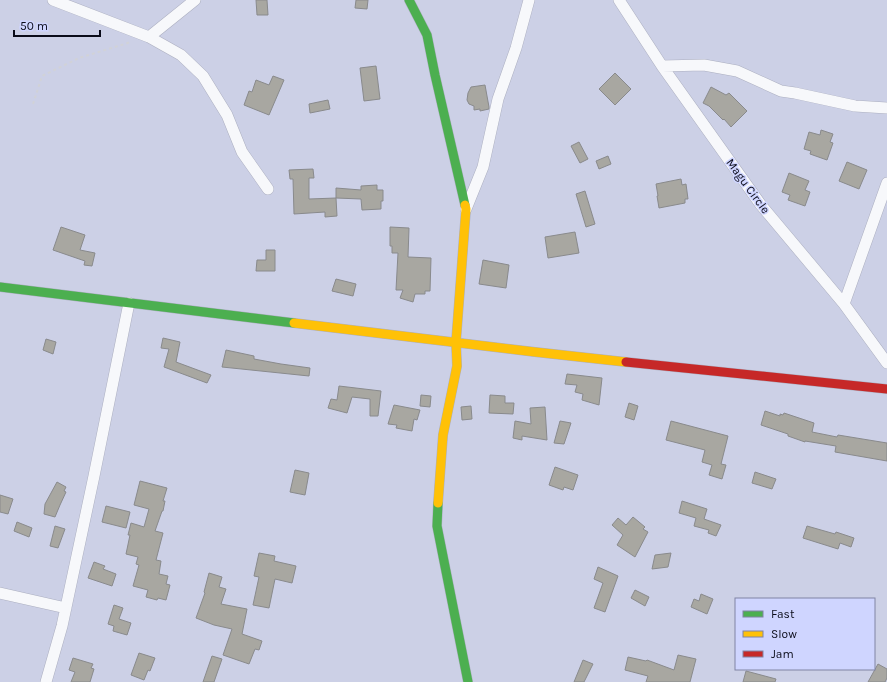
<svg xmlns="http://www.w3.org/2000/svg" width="887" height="682" font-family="Karla,sans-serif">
<rect width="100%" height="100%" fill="#ccd0e6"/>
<!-- building -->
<path fill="#a8a7a1" stroke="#898a8c" d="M256,0H267L268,15H257Z
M356,0H368L367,9L355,8Z
M376,66L380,99L364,101L360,68Z
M615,73L631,89L615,105L599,89Z
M273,76L284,80L269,115L244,105L249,91L252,92L256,80L269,85Z
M485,85L489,107V109L480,111V109L474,110V106L469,104L467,100L468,93L471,87Z
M711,87L726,95L729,93L747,111L731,127L724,119L723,120L709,106L703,103Z
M328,100L330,109L310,113L309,104Z
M821,130L833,134L830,142L833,143L827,160L810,154L811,151L804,149L809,132L820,135Z
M579,142L588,159L580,163L571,146Z
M608,156L611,164L599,169L596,161Z
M847,162L867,170L859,189L839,181Z
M313,169L314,178H309V199L336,198L337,216L325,217V212L294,214L293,179H290L289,170Z
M789,173L809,181L805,190L810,192L805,206L788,200L790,195L782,192Z
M681,179L682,185L686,184L688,199H685V203L659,208L657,196H658L656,184Z
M377,185V190H383V201H381V209L362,210L361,199L336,198V188L361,190V186Z
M585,191L595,224L586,227L576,194Z
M61,227L85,235L80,250L95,253L92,266L84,265L85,261L53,250Z
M390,227L409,228L408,257L431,258L430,291H425V294H415L413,302L400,298L403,290H396L398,253H392V246H390Z
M575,232L579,253L548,258L545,237Z
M266,250H275V271H256L257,260H266Z
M483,260L509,265L506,288L479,284Z
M336,279L356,284L353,296L332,291Z
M163,338L180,342L176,362L211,375L207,383L164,367L169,349L161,348Z
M46,339L56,342L53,354L43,350Z
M226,350L254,356V359L281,364L310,368L309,376L222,367Z
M567,374L602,378L599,405L582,400L583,394L575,392L577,385L565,384Z
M339,386L381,391L378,416H370V399L352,397L347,413L328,408L331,399L337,400Z
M421,395L431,396L430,407L420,406Z
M490,395L505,396V403H514L513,414L489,413Z
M629,403L638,406L634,420L625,417Z
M394,405L420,410L417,420L414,419L412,431L396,428L397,425L388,424Z
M471,406L472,419L462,420L461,407Z
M545,407L547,440L522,436V440L513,438L515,421L531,424L530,408Z
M765,411L780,416V414L783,415L784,413L814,423L812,432L837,437L838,435L887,443V461L835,452L836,446L805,441V442L788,436V434L761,425Z
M560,421L571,423L564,444L554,443Z
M671,421L728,436L721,464L726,465L722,479L709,475L712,465L702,462L705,450L666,440Z
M555,467L578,475L573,490L564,487L563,490L549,485Z
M295,470L309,473L305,495L290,492Z
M755,472L776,479L772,489L752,483Z
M140,481L167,488L163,501H165L163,511H162L155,531L163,533L156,560L161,561L159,574L168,576L166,584L170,585L166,600L158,598L157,600L146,597L148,590L133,586L139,565L136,564L138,557L126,554L130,535H128L131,523L144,527L149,509L134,505Z
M57,482L66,487L64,491L66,492L60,505L55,517L44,514L45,504Z
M0,495L13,499L8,514L0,512Z
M682,501L707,509L704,519L721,525L716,536L708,533L709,530L694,526L696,518L679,513Z
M106,506L130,512L126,528L102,522Z
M633,517L645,527L643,529L648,532L635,557L617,545L623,535L612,525L618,518L626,525Z
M17,522L32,528L29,537L14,531Z
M55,526L65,529L58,548L50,546Z
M807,526L835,534L836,532L854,538L851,547L840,543L838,549L803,538Z
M259,553L275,556L274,561L296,566L292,583L275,579L269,608L253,605L259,577L254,576Z
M671,553L668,567L652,569L655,555Z
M94,562L105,566L103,569L116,574L112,586L88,578Z
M598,567L618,576L605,612L594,608L603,583L594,579Z
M209,573L222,577L219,587L226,589L221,604L247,609L242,634L262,641L259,650L255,649L249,664L223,655L232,629L214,625L196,618L205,593L204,592Z
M635,590L649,597L645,606L631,598Z
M701,594L713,599L707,614L691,607L694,599L699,601Z
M114,605L123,608L119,619L131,623L127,635L113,631L114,626L108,624Z
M139,653L155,658L150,671L148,670L144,680L131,675Z
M678,655L696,659L690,682H646L648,676L625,670L628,657L646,661L647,660L674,670Z
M212,656L222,659L214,682H203Z
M73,658L93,664L91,668L94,669L90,682H71L75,672L69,670Z
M583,660L593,664L584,682H574Z
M878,664L887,669V678L885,682H868Z
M746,671L776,679L775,682H743Z"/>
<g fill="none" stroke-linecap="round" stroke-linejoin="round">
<!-- street casing -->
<g stroke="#acafc0" stroke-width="12">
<path id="street" d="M53,0L149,37L181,55L203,76L227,115L242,152L268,189
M619,0L662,66L761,205L844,304L887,363
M149,37L195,0
M662,66L704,65L737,71L781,91L795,93L855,106L887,108
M466,209L483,167L498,99L516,48L529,0
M844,304L887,183
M0,593L66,608
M46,682L62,626L94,476L129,303"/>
</g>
<!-- fast casing -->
<g stroke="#acafc0" stroke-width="10">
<path id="fast" d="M409,0L427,35L435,75L465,205
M0,287L294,323
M438,503L437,526L468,682"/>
</g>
<!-- slow casing -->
<g stroke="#acafc0" stroke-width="10">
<path id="slow" d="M294,323L535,352L626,362
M438,503L443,435L457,366L456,342L466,209L465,205"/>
</g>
<!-- jam casing -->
<g stroke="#acafc0" stroke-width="10">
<path id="jam" d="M626,362L887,389"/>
</g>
<!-- path -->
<path stroke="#d1d2d8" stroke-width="2" stroke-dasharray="3 3" stroke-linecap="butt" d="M33,104L42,76L79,58L131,42"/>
<!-- street -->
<use href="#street" stroke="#f7f8fb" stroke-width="11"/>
<!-- fast -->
<use href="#fast" stroke="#4caf50" stroke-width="9"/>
<!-- slow -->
<use href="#slow" stroke="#ffc107" stroke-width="9"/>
<!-- jam -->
<use href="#jam" stroke="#c62828" stroke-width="9"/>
</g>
<g text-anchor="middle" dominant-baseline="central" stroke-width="3" stroke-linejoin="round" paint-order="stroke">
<!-- street labels -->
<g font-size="12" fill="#0a0b19" stroke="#cfd5ff">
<text transform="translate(748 186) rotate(54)">Magu Circle</text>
</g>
</g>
<!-- legend -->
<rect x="735" y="598" width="140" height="72" fill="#cfd5ff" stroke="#8084a3"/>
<rect x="743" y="611" width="20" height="6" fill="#4caf50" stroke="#8084a3"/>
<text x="771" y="618" font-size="12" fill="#0a0b19">Fast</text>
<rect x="743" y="631" width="20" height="6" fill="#ffc107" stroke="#8084a3"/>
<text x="771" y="638" font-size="12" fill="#0a0b19">Slow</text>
<rect x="743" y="651" width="20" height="6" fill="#c62828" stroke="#8084a3"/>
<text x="771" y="658" font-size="12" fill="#0a0b19">Jam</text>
<!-- scale -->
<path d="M14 30v6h86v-6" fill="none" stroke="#0a0b19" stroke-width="2"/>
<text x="20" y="30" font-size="12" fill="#0a0b19" stroke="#cfd5ff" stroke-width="3" paint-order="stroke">50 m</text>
</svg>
